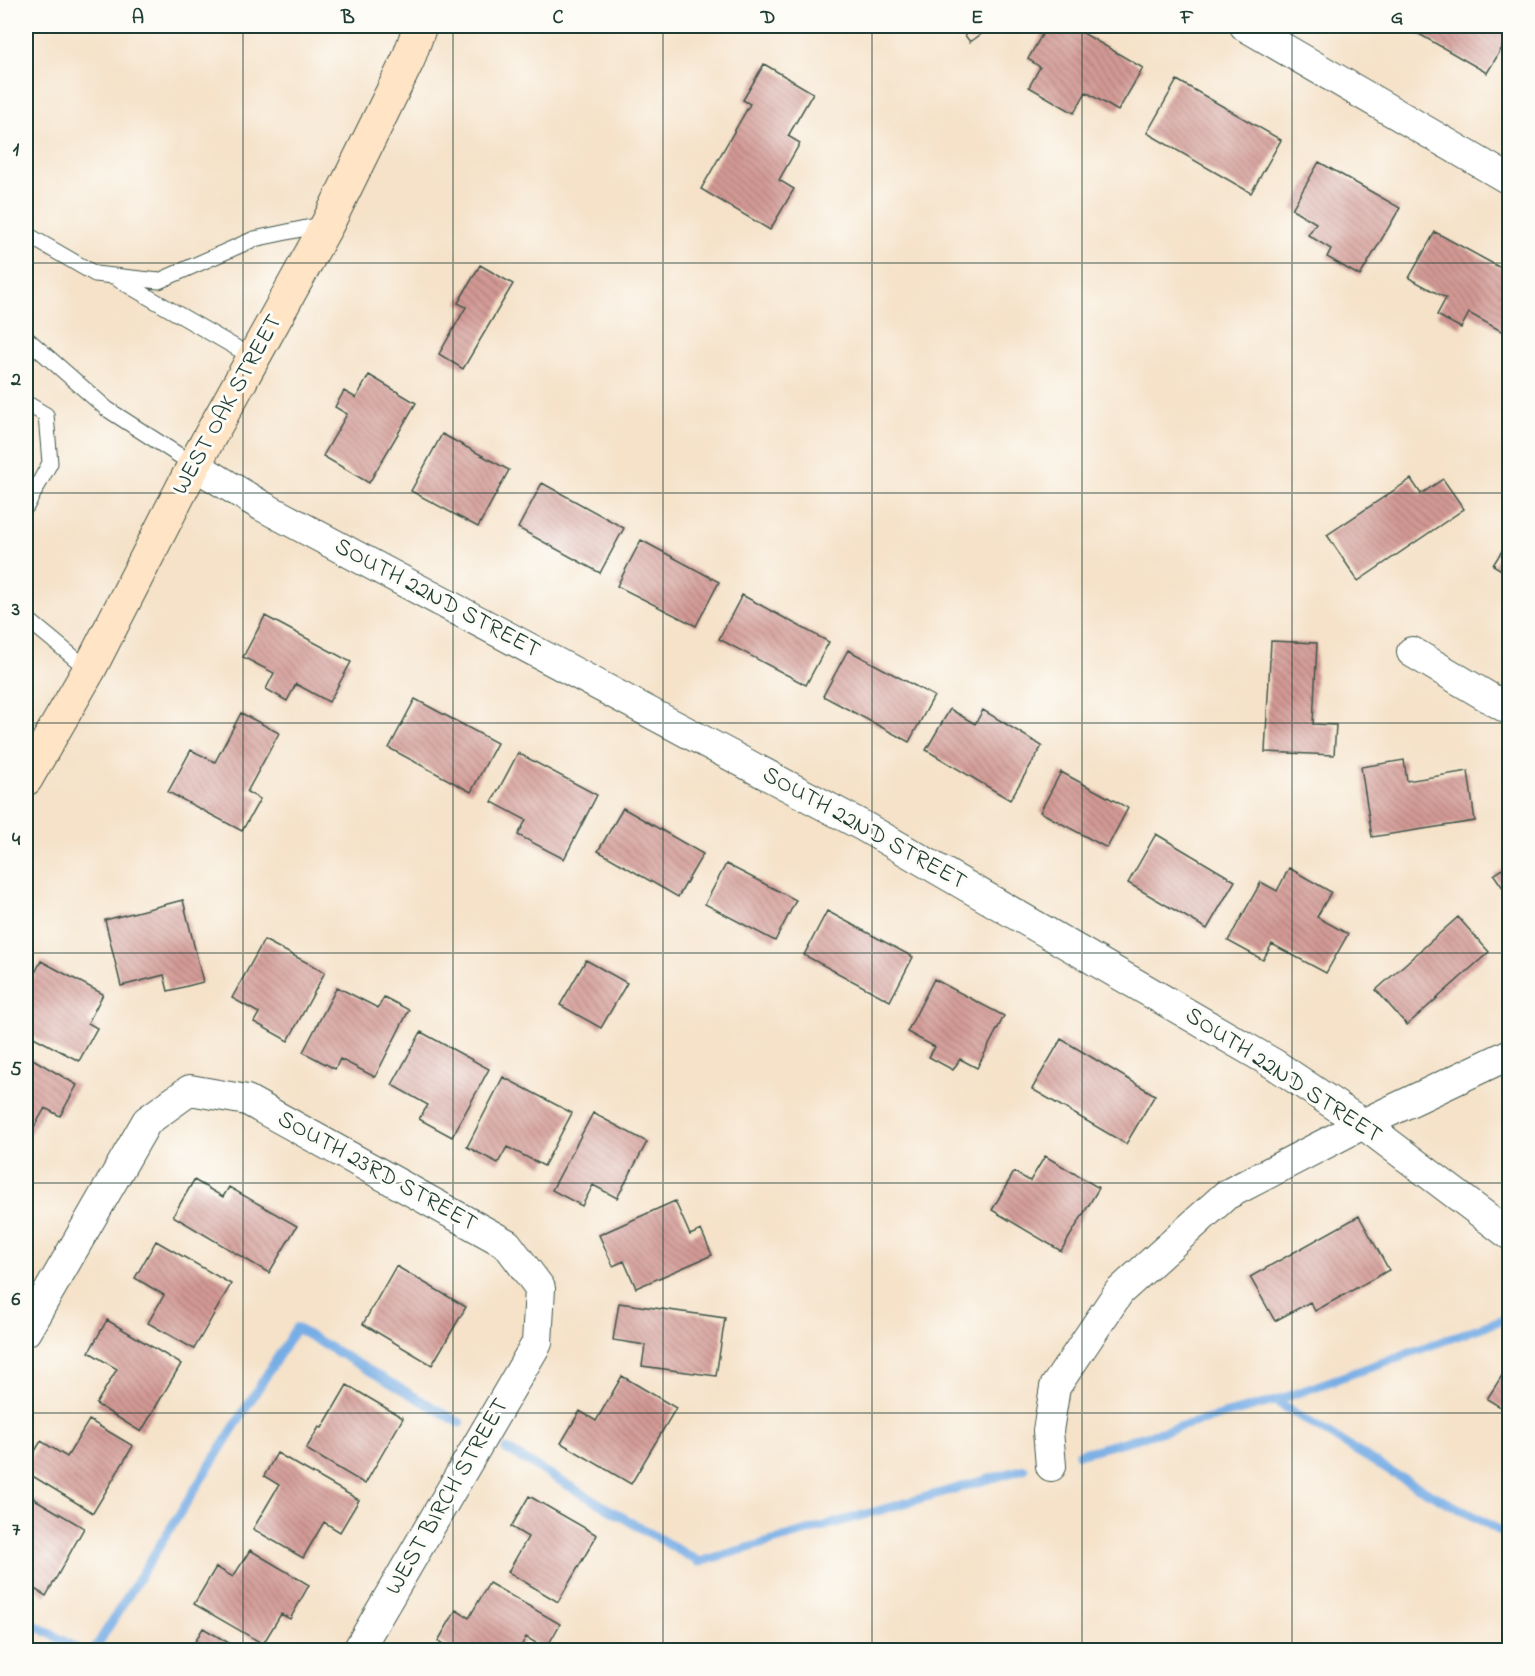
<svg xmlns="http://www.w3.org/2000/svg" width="1535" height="1676" font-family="'Indie Flower',sans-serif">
<defs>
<pattern id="building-back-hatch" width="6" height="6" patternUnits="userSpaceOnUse" patternTransform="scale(1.5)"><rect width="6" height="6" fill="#d39994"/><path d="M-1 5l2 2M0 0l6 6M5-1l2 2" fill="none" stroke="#ab7e7a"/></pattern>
</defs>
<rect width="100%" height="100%" fill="#fdfcf7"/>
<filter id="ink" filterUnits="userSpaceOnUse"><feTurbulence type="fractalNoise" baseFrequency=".0167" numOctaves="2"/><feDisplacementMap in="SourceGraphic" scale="12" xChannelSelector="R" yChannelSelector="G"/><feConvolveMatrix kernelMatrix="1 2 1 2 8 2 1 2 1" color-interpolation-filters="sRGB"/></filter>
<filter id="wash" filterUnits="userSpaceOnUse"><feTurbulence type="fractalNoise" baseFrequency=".008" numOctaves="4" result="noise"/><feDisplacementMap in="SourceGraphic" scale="24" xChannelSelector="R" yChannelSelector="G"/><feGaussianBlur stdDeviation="1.35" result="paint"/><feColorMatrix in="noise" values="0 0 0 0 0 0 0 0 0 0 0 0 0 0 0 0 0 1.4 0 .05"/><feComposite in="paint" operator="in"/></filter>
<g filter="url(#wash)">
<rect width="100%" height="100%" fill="#f5e2c9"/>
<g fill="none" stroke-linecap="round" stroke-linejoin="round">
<!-- stream -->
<path stroke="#77ade5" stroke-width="9" d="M1275,1401L1394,1474L1510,1536
M506,1449L699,1562L1024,1469
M1079,1454L1275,1401L1510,1317
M26,1620L79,1650
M94,1650L296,1328L460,1423"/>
</g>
<g id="blocks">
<!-- building -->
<path fill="url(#building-back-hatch)" d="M958,26H993L970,42Z
M1047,26H1071L1143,68L1118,111L1086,92L1074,113L1029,87L1040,67L1028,59Z
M1405,26H1510V35L1487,73Z
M764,64L813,93L788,136L800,143L779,180L794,189L770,230L701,189L750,104L743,100Z
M1177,80L1281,140L1251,193L1147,133Z
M1319,162L1400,208L1360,276L1327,257L1331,249L1308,235L1316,223L1292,209Z
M1435,232L1510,273V336L1469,313L1461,328L1437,315L1446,298L1409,278Z
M480,265L513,284L463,369L439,354L466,307L458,303Z
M369,375L416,403L369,483L323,456L347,414L335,407L344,391L356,398Z
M442,434L509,470L478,527L411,491Z
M1411,479L1421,494L1443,479L1464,509L1358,581L1327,535Z
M542,483L624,528L600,573L518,528Z
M1510,538V575L1493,565Z
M641,540L719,582L696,626L617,586Z
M742,595L829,642L806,685L719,639Z
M265,616L351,662L329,702L296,684L287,701L266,689L274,673L243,657Z
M1271,641L1317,643L1313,724L1336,725L1334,755L1265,752Z
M848,650L934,696L909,742L823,696Z
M415,699L497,743L471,792L389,748Z
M950,709L975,724L983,710L1042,746L1010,800L926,750Z
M241,713L279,733L247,792L260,799L242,831L168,792L191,750L215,762Z
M518,753L597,795L564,859L518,835L526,820L492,802Z
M1404,760L1407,781L1468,771L1475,821L1372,837L1361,767Z
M1061,772L1128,808L1107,848L1040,812Z
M623,808L703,854L678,897L598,851Z
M1156,834L1235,881L1207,929L1128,883Z
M726,864L796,900L775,941L705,904Z
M1510,864V898L1494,875Z
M1289,868L1331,892L1317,917L1348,934L1326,973L1272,944L1263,960L1228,941L1261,882L1277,891Z
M183,900L203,982L168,991L164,975L121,986L105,920Z
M827,911L913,957L890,1001L804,955Z
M1458,917L1489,952L1407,1025L1376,990Z
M264,940L325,972L288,1041L254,1022L259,1013L232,998Z
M586,960L627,983L601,1028L560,1005Z
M41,961L103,994L88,1023L97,1028L79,1061L26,1033V991Z
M934,979L1004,1016L977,1068L960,1059L953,1070L929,1057L935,1047L907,1032Z
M337,987L378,1008L384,997L409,1010L375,1077L340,1059L335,1069L303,1052Z
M421,1032L489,1069L452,1137L419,1119L428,1105L392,1085Z
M1061,1039L1155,1095L1126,1144L1032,1089Z
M26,1055L77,1085L60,1116L45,1108L26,1141Z
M503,1077L572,1113L544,1166L507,1147L498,1163L467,1147Z
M593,1113L647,1142L617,1198L593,1185L582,1206L552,1190Z
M1045,1156L1099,1188L1061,1251L992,1210L1014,1172L1030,1181Z
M194,1180L223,1197L229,1187L297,1226L269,1273L173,1216Z
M675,1201L690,1235L701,1230L712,1255L636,1288L624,1261L613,1266L599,1235Z
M1359,1216L1389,1270L1315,1311L1310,1302L1275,1321L1250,1277Z
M156,1241L231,1284L194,1349L148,1323L164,1295L135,1278Z
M396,1266L466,1307L432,1365L363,1324Z
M619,1303L725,1318L716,1376L642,1366L645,1345L613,1340Z
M107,1320L181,1364L141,1432L96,1404L117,1369L89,1352Z
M1510,1363V1413L1487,1399Z
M622,1376L676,1408L631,1484L561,1443L580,1411L596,1421Z
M347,1385L403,1418L365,1484L306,1449L319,1427L322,1428Z
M89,1420L133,1446L93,1513L26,1472V1466L41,1441L67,1457Z
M277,1453L359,1500L340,1532L324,1522L303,1558L253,1529L279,1485L264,1476Z
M26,1494L84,1528L46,1596L26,1584Z
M529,1496L597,1535L558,1602L508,1572L528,1537L511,1527Z
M250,1550L309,1585L290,1619L281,1614L263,1644L194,1604L216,1567L233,1577Z
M489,1583L560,1624L546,1649L526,1637L519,1650H453L438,1641L456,1610L469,1618Z
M203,1628L241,1650H190Z
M885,1643L895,1650H879Z"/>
</g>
</g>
<g filter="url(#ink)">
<use href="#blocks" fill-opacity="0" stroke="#3f564a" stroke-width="1.5"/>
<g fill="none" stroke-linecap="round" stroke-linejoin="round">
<!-- lane casing -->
<g stroke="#3f564a" stroke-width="17">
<path id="lane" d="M26,234L95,274L159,281L254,239L325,224
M119,280L254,358
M26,338L107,409L194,465
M26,403L46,415L50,463L26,507
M26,618L89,670"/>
</g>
<!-- street casing -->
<g stroke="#3f564a" stroke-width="32">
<path id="street" d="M1245,26L1510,180
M194,465L262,506L863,826L1274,1064L1363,1124L1510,1235
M1412,652L1510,710
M26,1331L147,1121L190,1090L247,1100L507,1244L540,1288L537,1343L358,1650
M1051,1466L1048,1431L1055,1387L1119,1292L1226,1195L1363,1124L1510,1054"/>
</g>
<!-- secondary casing -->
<g stroke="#3f564a" stroke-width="35">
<path id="secondary" d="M26,779L89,670L194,465L328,223L408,60L420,26"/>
</g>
<!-- lane -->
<use href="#lane" stroke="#fff" stroke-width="15"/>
<!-- street -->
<use href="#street" stroke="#fff" stroke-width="30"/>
<!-- secondary -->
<use href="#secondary" stroke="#ffe4c6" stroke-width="33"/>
</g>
</g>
<!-- grid -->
<path fill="none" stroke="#1f3d34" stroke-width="1.5" stroke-opacity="0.55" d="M243,26V1650M453,26V1650M663,26V1650M872,26V1650M1082,26V1650M1292,26V1650M26,263H1510M26,493H1510M26,723H1510M26,953H1510M26,1183H1510M26,1413H1510"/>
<g text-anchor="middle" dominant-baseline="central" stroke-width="6" stroke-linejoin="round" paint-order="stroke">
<!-- street labels -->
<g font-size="24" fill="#1f3d34" stroke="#fdfcf7">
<text transform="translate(228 405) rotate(-61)">WEST OAK STREET</text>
<text transform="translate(437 599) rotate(28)">SOUTH 22ND STREET</text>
<text transform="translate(864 829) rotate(29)">SOUTH 22ND STREET</text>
<text transform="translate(1283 1076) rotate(33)">SOUTH 22ND STREET</text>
<text transform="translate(377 1172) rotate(29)">SOUTH 23RD STREET</text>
<text transform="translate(448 1497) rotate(-60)">WEST BIRCH STREET</text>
</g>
</g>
<!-- margin -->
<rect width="1535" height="1676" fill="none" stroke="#fdfcf7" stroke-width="66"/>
<rect x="33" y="33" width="1469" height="1610" fill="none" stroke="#1f3d34" stroke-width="2"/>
<g font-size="20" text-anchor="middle" font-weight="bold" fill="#1f3d34">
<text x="138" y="23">A</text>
<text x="348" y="23">B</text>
<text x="558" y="23">C</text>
<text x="768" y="23">D</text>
<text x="977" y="23">E</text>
<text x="1187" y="23">F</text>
<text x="1397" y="23">G</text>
<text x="16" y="155">1</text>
<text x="16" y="385">2</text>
<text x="16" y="615">3</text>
<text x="16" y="845">4</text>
<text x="16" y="1075">5</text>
<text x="16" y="1305">6</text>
<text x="16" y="1535">7</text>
</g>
</svg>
